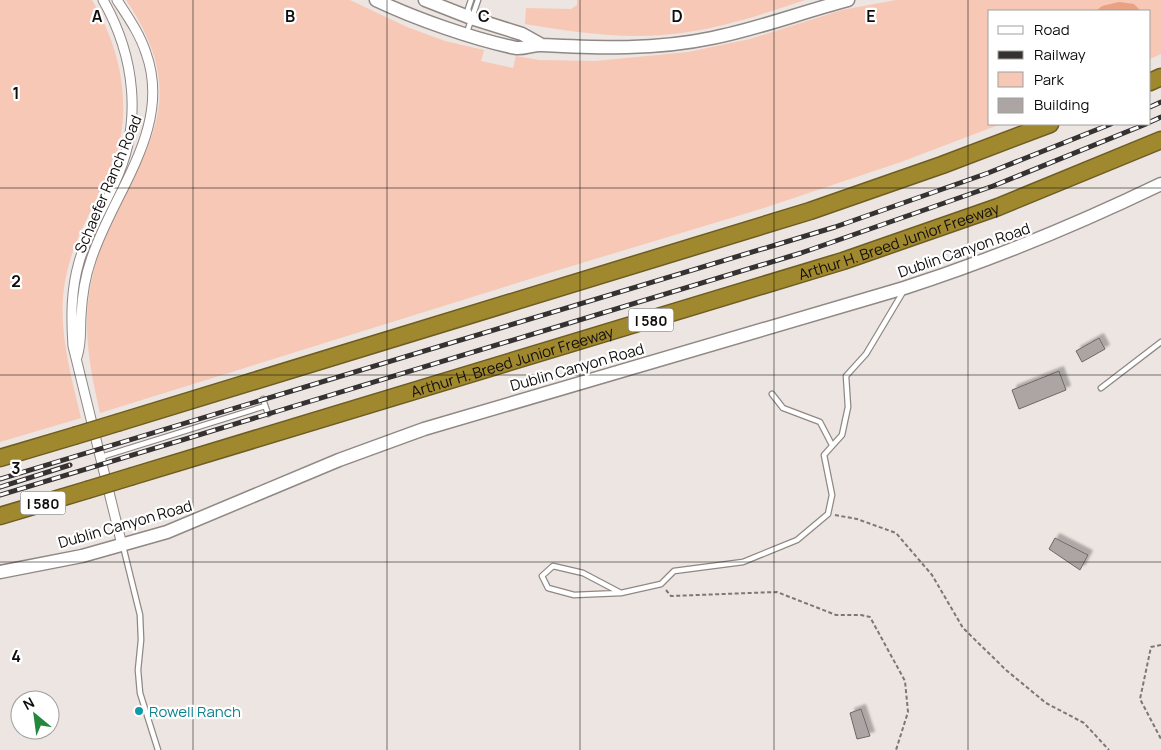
<svg xmlns="http://www.w3.org/2000/svg" width="1161" height="750" font-family="Manrope,sans-serif">
<defs>
<filter id="shadow"><feDropShadow dx="4.5" dy="-4.5" stdDeviation="1" flood-color="#0004"/></filter>
</defs>
<rect width="100%" height="100%" fill="#ece5e1"/>
<!-- green -->
<path fill="#f7c8b5" d="M0,0H92C122,50 134,112 112,167C97,202 75,235 67,272C55,320 70,371 81,418L0,442Z
M126,0H350L407,27L445,41L484,50L481,61L513,68L516,56L539,60L595,61L688,52L750,39L842,10L896,0H1161V54L1150,59V11H990V124H1001L901,162L764,208L562,269L100,413C89,364 81,325 93,274C120,164 207,120 126,0Z
M577,0H805C766,13 728,26 688,32C634,41 578,33 525,24L526,8L571,9L577,5Z"/>
<!-- forest -->
<path fill="#e8a182" d="M1119,2L1134,4L1141,11H1096L1102,6Z"/>
<!-- building -->
<path fill="#ada5a4" stroke="#6e6766" filter="url(#shadow)" d="M1099,338L1105,349L1082,362L1076,351Z
M1059,371L1066,390L1019,409L1012,390Z
M1055,538L1088,555L1080,570L1049,549Z
M861,709L870,736L857,739L850,713Z"/>
<g fill="none" stroke-linecap="round" stroke-linejoin="round">
<!-- lane casing -->
<g stroke="#8f8885" stroke-width="7">
<path id="lane" d="M470,15L468,9L471,0
M467,32L478,0
M1101,388L1161,342
M772,394L783,408L820,422L832,445
M263,399L268,414
M101,457L265,406
M123,546L140,615L141,640L138,670L140,693L158,750
M621,593L574,595L548,588L542,576L553,566L583,573L621,593L661,584L674,571L743,562L797,540L828,514L832,495L824,455L842,435L848,407L846,376L866,354L903,292"/>
</g>
<!-- street casing -->
<g stroke="#8f8885" stroke-width="11">
<path id="street" d="M103,0C135,56 143,123 115,182C103,209 87,234 79,262C71,290 71,317 73,346L122,545
M77,357C82,342 80,330 81,316C82,297 85,277 91,260C113,192 173,128 146,53C140,34 128,17 117,0"/>
</g>
<!-- secondary casing -->
<g stroke="#8f8885" stroke-width="15">
<path id="secondary" d="M376,0C416,19 473,39 516,48C525,49 534,44 542,45C600,48 655,50 712,38C758,29 802,12 848,0
M425,0L471,18L522,34L540,44
M0,572L82,556L167,532L339,460L424,429L904,288C994,259 1076,225 1161,184"/>
</g>
<!-- highway casing -->
<g stroke="#6e5d22" stroke-width="19">
<g id="highway">
<path d="M1150,82L1161,77"/>
<path d="M120,422L810,211L942,165L1050,124"/>
<path d="M0,458L74,436"/>
<path id="s1" d="M133,476L843,261L998,207L1161,140"/>
<path d="M0,516L87,490"/>
</g>
</g>
<!-- path -->
<path stroke="#7c7875" stroke-width="2" stroke-dasharray="4 2.5" stroke-linecap="butt" d="M835,515L857,519L896,533L932,575L963,628L1006,670L1046,703L1084,723L1109,750
M666,590L671,596L777,592L836,615H861L870,617L905,681L908,712L896,750
M1161,645L1151,647L1140,699L1161,739"/>
<!-- lane -->
<use href="#lane" stroke="#fff" stroke-width="4.5"/>
<!-- street -->
<use href="#street" stroke="#fff" stroke-width="9"/>
<!-- secondary -->
<use href="#secondary" stroke="#fff" stroke-width="12"/>
<!-- highway -->
<use href="#highway" stroke="#a0882e" stroke-width="16"/>
<!-- rail casing -->
<g stroke="#353231" stroke-width="5">
<path id="rail" d="M1150,107L1161,102
M1150,122L1161,117
M0,479L835,227L988,173L1111,124
M0,487L70,465
M0,495L801,253L993,186L1146,124"/>
</g>
<!-- rail -->
<use href="#rail" stroke="#fff" stroke-width="3" stroke-dasharray="9" stroke-linecap="butt"/>
<!-- highway-bridge casing -->
<g stroke="#6e5d22" stroke-width="19" stroke-linecap="butt">
<path id="highway-bridge" d="M74,436L120,422
M87,490L133,476"/>
</g>
<!-- highway-bridge -->
<use href="#highway-bridge" stroke="#a0882e" stroke-width="16"/>
</g>
<!-- grid -->
<path fill="none" stroke="#100e0d" stroke-width="1" stroke-opacity="0.55" d="M193,0V750M387,0V750M580,0V750M774,0V750M968,0V750M0,188H1161M0,375H1161M0,562H1161"/>
<!-- markers -->
<circle fill="#0f9aa8" stroke="#fff" stroke-width="2" cx="139" cy="711" r="5"/>
<g text-anchor="middle" dominant-baseline="central" stroke-width="4.5" stroke-linejoin="round" paint-order="stroke">
<!-- shield labels -->
<g fill="#fff" stroke="#585656" stroke-width="1">
<rect x="628.5" y="308.5" width="45" height="23" rx="4"/>
<rect x="20.5" y="491.5" width="45" height="23" rx="4"/>
</g>
<g font-size="14" font-weight="bold" fill="#100e0d">
<text x="651" y="320">I 580</text>
<text x="43" y="503">I 580</text>
</g>
<!-- street labels -->
<g font-size="15" fill="#100e0d" stroke="#fff">
<text transform="translate(108 184) rotate(-67)">Schaefer Ranch Road</text>
<text stroke="none"><textPath href="#s1" startOffset="801">Arthur H. Breed Junior Freeway</textPath></text>
<text transform="translate(964 250) rotate(-19)">Dublin Canyon Road</text>
<text stroke="none"><textPath href="#s1" startOffset="396">Arthur H. Breed Junior Freeway</textPath></text>
<text transform="translate(577 367) rotate(-16)">Dublin Canyon Road</text>
<text transform="translate(125 524) rotate(-16)">Dublin Canyon Road</text>
</g>
<!-- culture labels -->
<g font-size="15" fill="#0d838f" stroke="#fff" text-anchor="start">
<text x="149" y="711">Rowell Ranch</text>
</g>
</g>
<g font-size="16" text-anchor="middle" font-weight="bold" fill="#100e0d" stroke="#fff" stroke-width="4.5" stroke-linejoin="round" paint-order="stroke">
<text x="97" y="22">A</text>
<text x="290" y="22">B</text>
<text x="484" y="22">C</text>
<text x="677" y="22">D</text>
<text x="871" y="22">E</text>
<text x="16" y="99">1</text>
<text x="16" y="287">2</text>
<text x="16" y="474">3</text>
<text x="16" y="662">4</text>
</g>
<!-- legend -->
<rect x="988" y="10" width="162" height="115" fill="#ffffff" stroke="#9f9f9e"/>
<rect x="998" y="26" width="25" height="8" fill="#ffffff" stroke="#9f9f9e"/>
<text x="1034" y="35" font-size="15" fill="#100e0d">Road</text>
<rect x="998" y="51" width="25" height="8" fill="#353231" stroke="#9f9f9e"/>
<text x="1034" y="60" font-size="15" fill="#100e0d">Railway</text>
<rect x="998" y="72" width="25" height="15" fill="#f7c8b5" stroke="#9f9f9e"/>
<text x="1034" y="85" font-size="15" fill="#100e0d">Park</text>
<rect x="998" y="98" width="25" height="15" fill="#ada5a4" stroke="#9f9f9e"/>
<text x="1034" y="110" font-size="15" fill="#100e0d">Building</text>
<!-- north arrow -->
<g transform="translate(35 715) rotate(331)"><circle r="24" fill="#ffffff" stroke="#9f9f9e"/>
<path d="M0-4L9 19L0 12L-9 19Z" fill="#23883c"/>
<text y="-8" font-size="14" font-weight="bold" text-anchor="middle" fill="#100e0d">N</text>
</g>
</svg>
